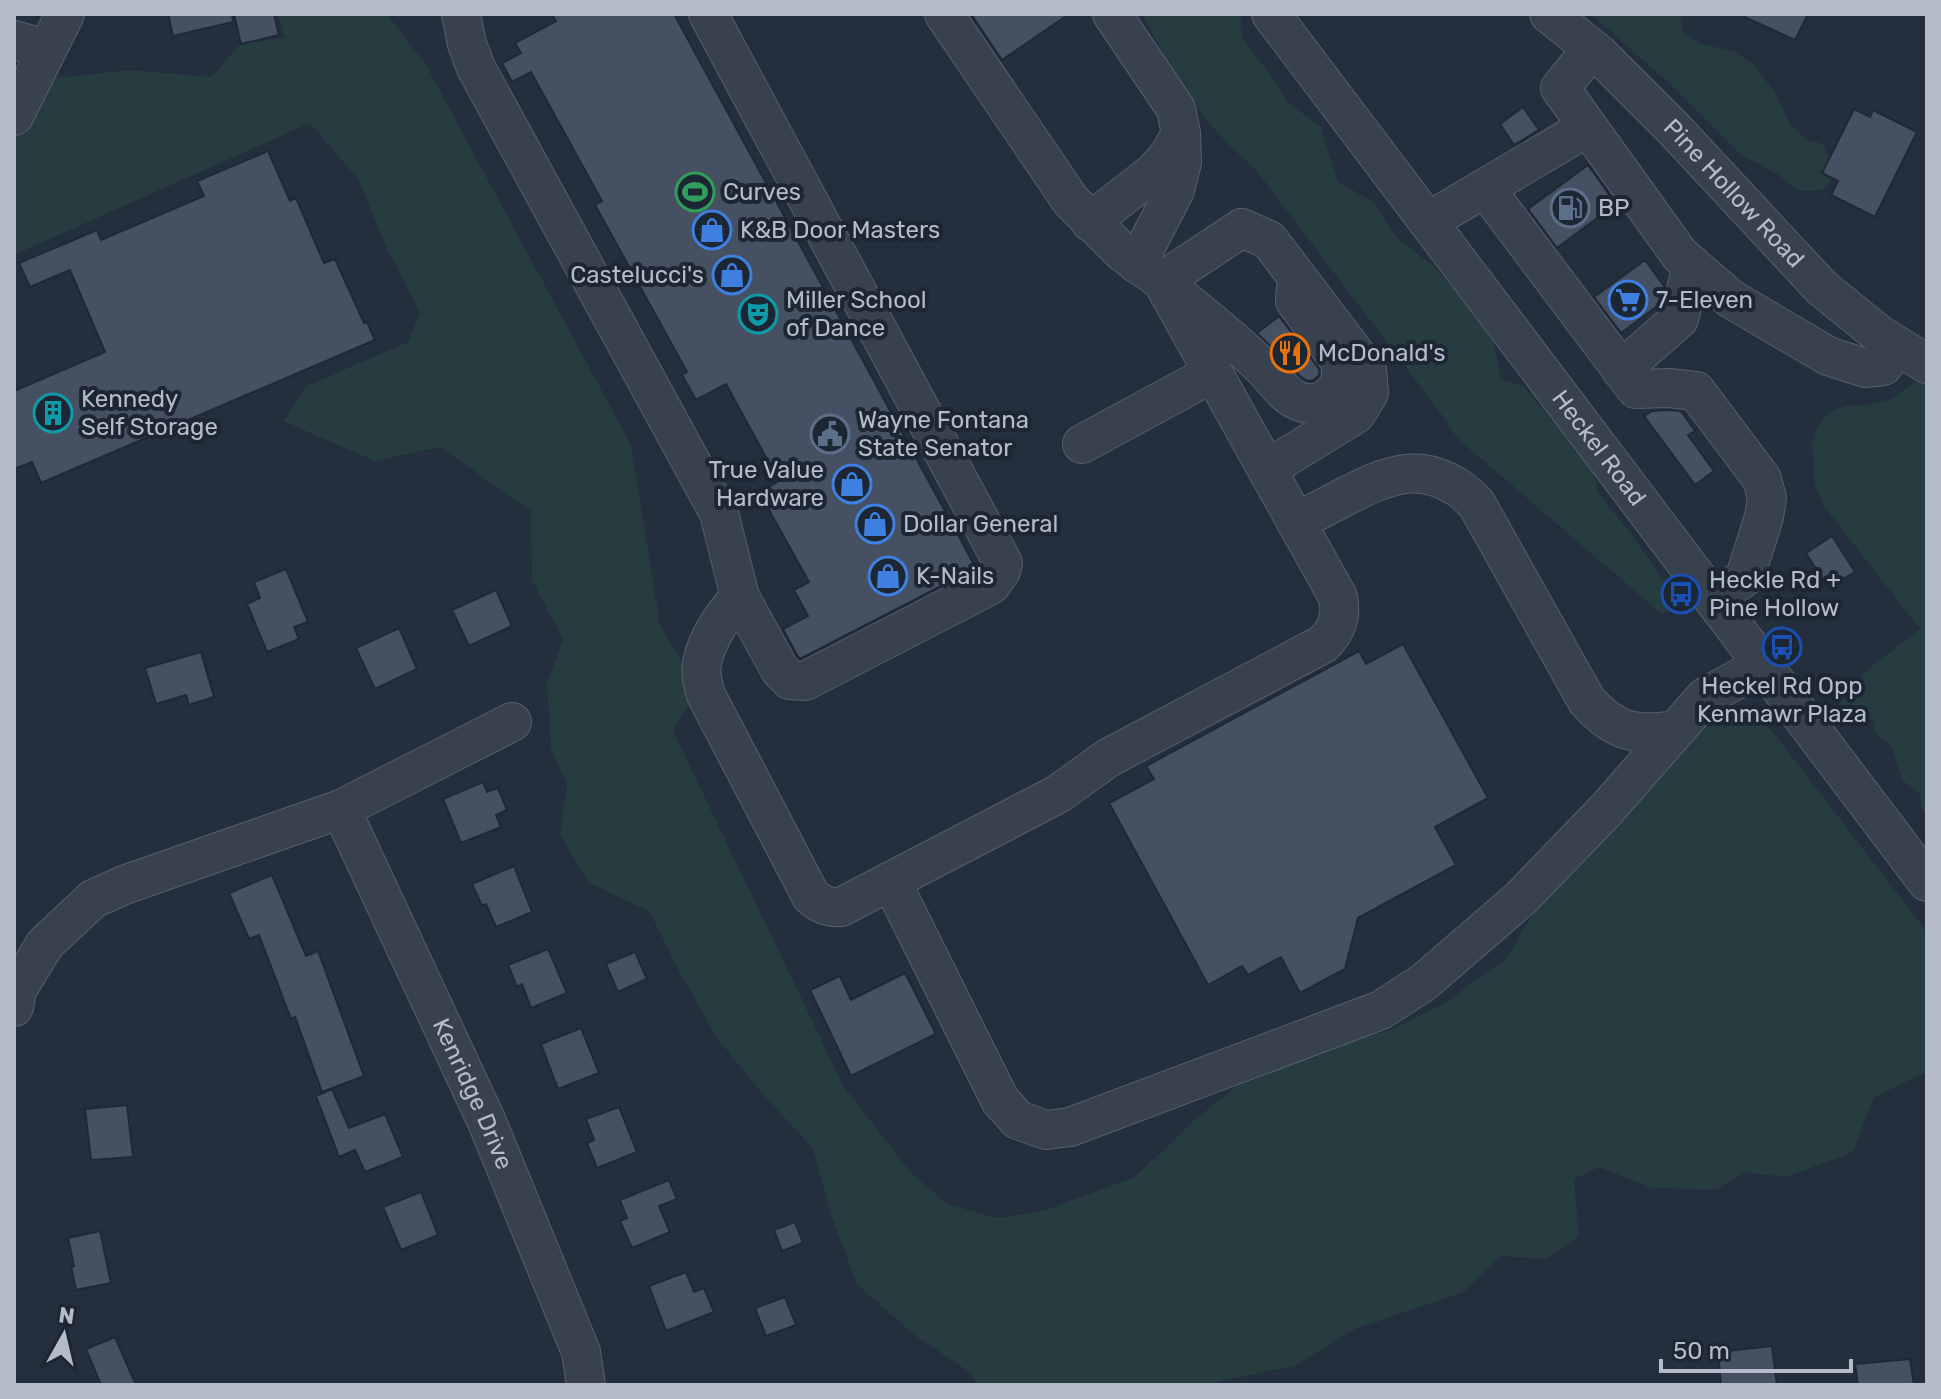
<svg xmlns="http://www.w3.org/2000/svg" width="1941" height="1399" font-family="Rubik,sans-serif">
<rect width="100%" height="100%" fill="#242f3e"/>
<!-- green -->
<path fill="#263c3f" d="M278,14H387L426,65L631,445L660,625L681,660L688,705L673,731L844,1087L912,1174L948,1204L997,1218L1043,1211L1135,1177L1193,1121L1255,1072L1329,1045L1391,1030L1443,1004L1505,960L1553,880L1713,711L1749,710L1773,732L1927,932V1072L1874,1097L1853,1152L1786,1177L1743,1172L1716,1190L1652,1188L1599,1167L1574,1179L1579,1236L1546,1259L1501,1256L1464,1292L1355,1329L1294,1366L1219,1381L1215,1385H977L971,1373L913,1334L857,1284L832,1218L813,1149L762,1093L717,1038L678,969L650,912L588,882L560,834L567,785L551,748L547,683L563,640L532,580L531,511L440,447L375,461L283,421L307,386L408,342L420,313L387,249L358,179L310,123L14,255V130L37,80L130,70L211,77L241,44L285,38Z
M1142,14H1240L1243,39L1266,69L1288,103L1320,126L1338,181L1374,203L1395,236L1433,266L1469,306L1494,342L1501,380L1523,386L1555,423L1593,471L1598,493L1629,531L1680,604L1662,614L1458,439L1439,411L1256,170L1228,144L1186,96Z
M1591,14H1684L1681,17L1684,33L1704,45L1734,51L1754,65L1776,94L1791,126L1806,139L1823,144L1830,160L1833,178L1823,190L1799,191L1777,174L1740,154L1672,86Z
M1927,380V818L1922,809L1919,792L1903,781L1891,745L1877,735L1874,729V721C1856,712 1851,719 1837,701L1839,692L1920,629L1824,506L1815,485L1813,462L1812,444L1817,427L1829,412L1846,406H1863L1891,399L1912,384Z"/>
<!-- building -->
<path fill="#455162" stroke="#1f2835" stroke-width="2" d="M168,14H232L233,22L173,36Z
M234,14H274L279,35L241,44Z
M552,14H674L976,568L800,659L798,657L783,629L808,616L794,590L809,582L759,492L779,481L726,384L696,400L682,375L687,372L595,205L602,201L531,72L512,82L502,63L521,53L515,43L556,21Z
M971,14H1069L1002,60Z
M1738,14H1808L1795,40Z
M1523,107L1539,130L1514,145L1500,124Z
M1854,109L1870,117L1873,110L1917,132L1875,217L1831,195L1838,181L1822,173Z
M268,151L290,201L296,198L324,263L335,259L364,323L367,322L375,340L41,483L32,462L14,469V391L105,352L70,270L30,287L19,263L97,230L101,240L204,196L197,181Z
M1588,165L1616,204L1557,248L1528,209Z
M1645,260L1664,286L1660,304L1621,333L1594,297Z
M1279,316L1319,369V375L1314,380L1308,381L1301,377L1257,333Z
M1668,410L1681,411L1695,431L1688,435L1714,471L1695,485L1644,416L1652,411Z
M1832,536L1855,572L1828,588L1806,553Z
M286,569L308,622L294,627L299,639L267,652L247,604L260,598L254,582Z
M496,590L512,626L469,646L452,610Z
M399,628L417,669L375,689L356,648Z
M1403,644L1488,798L1435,827L1456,865L1358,918L1345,969L1300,993L1281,957L1248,975L1242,966L1208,985L1109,803L1154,779L1146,766L1359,651L1366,664Z
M201,652L214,697L189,705L186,695L156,704L145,668Z
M483,782L487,792L498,788L507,810L496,815L501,827L461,843L443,799Z
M514,866L532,912L496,927L486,904L482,906L472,884Z
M272,875L306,956L318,951L364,1076L322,1092L295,1017L291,1019L259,935L249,939L229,893Z
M548,949L567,993L531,1008L522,984L517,987L508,965Z
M635,952L647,979L618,992L606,964Z
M905,973L936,1034L851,1076L810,990L840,976L851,1000Z
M581,1028L599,1073L558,1089L541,1044Z
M332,1089L349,1128L385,1114L403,1157L365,1172L355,1150L339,1157L316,1096Z
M127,1105L133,1157L91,1160L85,1109Z
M619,1107L637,1152L597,1168L587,1143L594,1140L586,1119Z
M669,1180L677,1199L659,1206L670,1232L632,1248L620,1221L627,1218L620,1200Z
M421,1192L438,1235L401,1250L383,1207Z
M795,1222L803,1243L782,1251L774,1230Z
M100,1231L111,1283L76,1290L71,1267L74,1266L68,1238Z
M686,1272L694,1292L704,1288L714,1312L666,1331L649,1286Z
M785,1297L796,1325L766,1336L755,1308Z
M115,1337L136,1385H101L86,1349Z
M1772,1346L1777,1385H1721L1718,1352Z
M1910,1359L1914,1385H1858L1855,1364Z"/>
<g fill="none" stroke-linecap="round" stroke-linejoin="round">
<!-- minor casing -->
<g stroke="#565f6c" stroke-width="40">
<g id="minor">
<path d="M461,14L467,44L476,68L719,513L740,597L780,670L790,680L805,681L991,585L1001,571L1003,563L708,14"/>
<path d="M1112,14L1176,109L1181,134L1182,162L1175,190L1137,264"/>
<path id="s1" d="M1271,14L1927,882"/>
<path id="s2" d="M1549,14L1599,54L1674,129L1822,288L1880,335L1927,364"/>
<path d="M14,40L47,49"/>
<path d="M1592,49L1560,88L1680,255L1731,299L1828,356L1865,368L1883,366L1897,346"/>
<path d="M14,116L65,14"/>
<path d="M1485,188L1636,389L1669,388L1696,391L1762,479L1767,498L1764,517L1745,577L1714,600"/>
<path d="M1429,221L1588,127"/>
<path d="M1090,222L1154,172L1169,155L1181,134"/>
<path d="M1621,370L1679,319L1692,265"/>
<path d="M1082,444L1213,373"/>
<path d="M1267,469L1356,414L1369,393L1367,369L1269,240L1242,228L1162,281C1194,309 1230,336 1261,366C1272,376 1282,393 1296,400C1311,408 1330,401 1338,386C1342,379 1341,369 1340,361L1295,301L1297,277"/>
<path d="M1296,522C1313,513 1330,505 1346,496C1385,477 1416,461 1457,487C1464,491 1470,498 1476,503L1587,701C1616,733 1635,736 1676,730"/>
<path d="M740,597C723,615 707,639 702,663C700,674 703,685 706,695L811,896C820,904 828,908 841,907L1058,794L1108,758L1323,644C1337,630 1342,617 1338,597L1162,281L1122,252L1071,201L944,14"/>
<path id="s3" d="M341,809L487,1122L581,1352L586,1385"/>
<path d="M891,881L1000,1100L1018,1120L1046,1130L1070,1127L1381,1010L1424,982L1521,898L1606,810L1705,697L1763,665"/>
<path d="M14,1007L17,990L45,944L93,899L124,885L341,809L512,722"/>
</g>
</g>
<!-- minor -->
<use href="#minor" stroke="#38414e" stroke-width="38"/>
</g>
<!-- icons -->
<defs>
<g id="stadium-ring" transform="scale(2)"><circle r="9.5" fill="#1d2633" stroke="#2e9e5b" stroke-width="1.5"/><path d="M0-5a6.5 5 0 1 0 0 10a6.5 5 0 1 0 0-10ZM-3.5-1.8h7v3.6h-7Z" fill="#2e9e5b"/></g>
<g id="fuel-ring" transform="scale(2)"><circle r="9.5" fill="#1d2633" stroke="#5c6f8a" stroke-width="1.5"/><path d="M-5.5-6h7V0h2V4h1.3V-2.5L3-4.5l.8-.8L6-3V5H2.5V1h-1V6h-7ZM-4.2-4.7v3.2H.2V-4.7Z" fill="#5c6f8a"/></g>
<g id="shop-ring" transform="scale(2)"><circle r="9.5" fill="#1d2633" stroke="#3f7fe0" stroke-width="1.5"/><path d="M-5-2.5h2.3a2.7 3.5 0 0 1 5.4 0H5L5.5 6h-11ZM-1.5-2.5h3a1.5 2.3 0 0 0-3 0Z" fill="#3f7fe0"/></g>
<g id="supermarket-ring" transform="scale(2)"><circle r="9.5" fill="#1d2633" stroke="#3f7fe0" stroke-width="1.5"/><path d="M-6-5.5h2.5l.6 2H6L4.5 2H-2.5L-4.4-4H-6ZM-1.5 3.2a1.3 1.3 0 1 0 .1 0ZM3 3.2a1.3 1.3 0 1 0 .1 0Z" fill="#3f7fe0"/></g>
<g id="theatre-ring" transform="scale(2)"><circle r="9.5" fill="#1d2633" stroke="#0f9aa8" stroke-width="1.5"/><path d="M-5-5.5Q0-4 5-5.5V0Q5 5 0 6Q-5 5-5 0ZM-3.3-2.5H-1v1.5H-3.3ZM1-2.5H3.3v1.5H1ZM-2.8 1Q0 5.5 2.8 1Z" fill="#0f9aa8"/></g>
<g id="restaurant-ring" transform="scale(2)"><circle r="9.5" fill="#1d2633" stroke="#e8710a" stroke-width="1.5"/><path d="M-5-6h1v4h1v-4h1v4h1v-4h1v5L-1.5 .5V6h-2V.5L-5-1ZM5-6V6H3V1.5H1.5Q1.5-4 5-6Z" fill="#e8710a"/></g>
<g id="building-ring" transform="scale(2)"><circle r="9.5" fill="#1d2633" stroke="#0f9aa8" stroke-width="1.5"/><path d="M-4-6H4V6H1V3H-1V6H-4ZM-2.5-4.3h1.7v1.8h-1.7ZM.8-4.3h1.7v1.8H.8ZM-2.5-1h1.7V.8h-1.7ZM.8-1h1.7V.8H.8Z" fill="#0f9aa8"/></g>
<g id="civic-ring" transform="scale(2)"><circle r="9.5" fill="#1d2633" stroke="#5c6f8a" stroke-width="1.5"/><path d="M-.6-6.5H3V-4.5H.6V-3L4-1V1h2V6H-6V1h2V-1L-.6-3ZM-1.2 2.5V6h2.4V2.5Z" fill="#5c6f8a"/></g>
<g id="bus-ring" transform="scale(2)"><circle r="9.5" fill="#1d2633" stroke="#1a4fb4" stroke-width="1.5"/><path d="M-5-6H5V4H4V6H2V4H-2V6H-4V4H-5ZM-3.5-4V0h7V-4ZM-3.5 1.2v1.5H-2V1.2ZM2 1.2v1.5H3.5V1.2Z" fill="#1a4fb4"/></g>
</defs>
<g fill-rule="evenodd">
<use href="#stadium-ring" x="695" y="192"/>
<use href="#fuel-ring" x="1570" y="208"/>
<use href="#shop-ring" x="712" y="230"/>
<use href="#shop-ring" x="732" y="275"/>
<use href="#supermarket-ring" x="1628" y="300"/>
<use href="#theatre-ring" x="758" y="314"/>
<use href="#restaurant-ring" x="1290" y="353"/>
<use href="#building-ring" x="53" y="413"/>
<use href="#civic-ring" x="830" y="434"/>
<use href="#shop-ring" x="852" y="484"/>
<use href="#shop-ring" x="875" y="524"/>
<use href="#shop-ring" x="888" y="576"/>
<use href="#bus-ring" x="1681" y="594"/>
<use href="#bus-ring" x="1782" y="647"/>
</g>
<g text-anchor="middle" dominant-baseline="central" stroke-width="8" stroke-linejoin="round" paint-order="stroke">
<!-- poi labels -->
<g font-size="24" fill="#b4bcc9" stroke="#1d2633" text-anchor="start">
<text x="723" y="192">Curves</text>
<text x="1598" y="208">BP</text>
<text x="740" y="230">K&amp;B Door Masters</text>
<text x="704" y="275" text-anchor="end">Castelucci's</text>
<text x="786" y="300">Miller School<tspan x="786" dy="28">of Dance</tspan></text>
<text x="1656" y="300">7-Eleven</text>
<text x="1318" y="353">McDonald's</text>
<text x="81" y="399">Kennedy<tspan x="81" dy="28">Self Storage</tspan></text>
<text x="858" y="420">Wayne Fontana<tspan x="858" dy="28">State Senator</tspan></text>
<text x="824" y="470" text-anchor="end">True Value<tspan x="824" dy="28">Hardware</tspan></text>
<text x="903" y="524">Dollar General</text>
<text x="916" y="576">K-Nails</text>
<text x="1709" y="580">Heckle Rd +<tspan x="1709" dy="28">Pine Hollow</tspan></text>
<text x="1782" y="686" text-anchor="middle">Heckel Rd Opp<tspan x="1782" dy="28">Kenmawr Plaza</tspan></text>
</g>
<!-- street labels -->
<g font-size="24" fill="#b4bcc9" stroke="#1d2633">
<text stroke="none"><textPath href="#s2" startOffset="258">Pine Hollow Road</textPath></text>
<text stroke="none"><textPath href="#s1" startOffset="544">Heckel Road</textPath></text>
<text stroke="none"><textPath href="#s3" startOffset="314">Kenridge Drive</textPath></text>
</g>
</g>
<!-- border -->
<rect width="1941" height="1399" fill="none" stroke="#b4bcc9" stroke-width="32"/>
<!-- north arrow -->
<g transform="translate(64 1335) rotate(8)" stroke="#1d2633" stroke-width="6" paint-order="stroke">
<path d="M0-6L14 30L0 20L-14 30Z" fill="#b4bcc9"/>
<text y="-12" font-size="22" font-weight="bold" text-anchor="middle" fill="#b4bcc9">N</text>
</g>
<!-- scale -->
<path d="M1661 1359v12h190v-12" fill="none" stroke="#b4bcc9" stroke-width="4"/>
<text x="1673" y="1359" font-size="24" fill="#b4bcc9" stroke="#1d2633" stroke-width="6" paint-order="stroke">50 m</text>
</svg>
